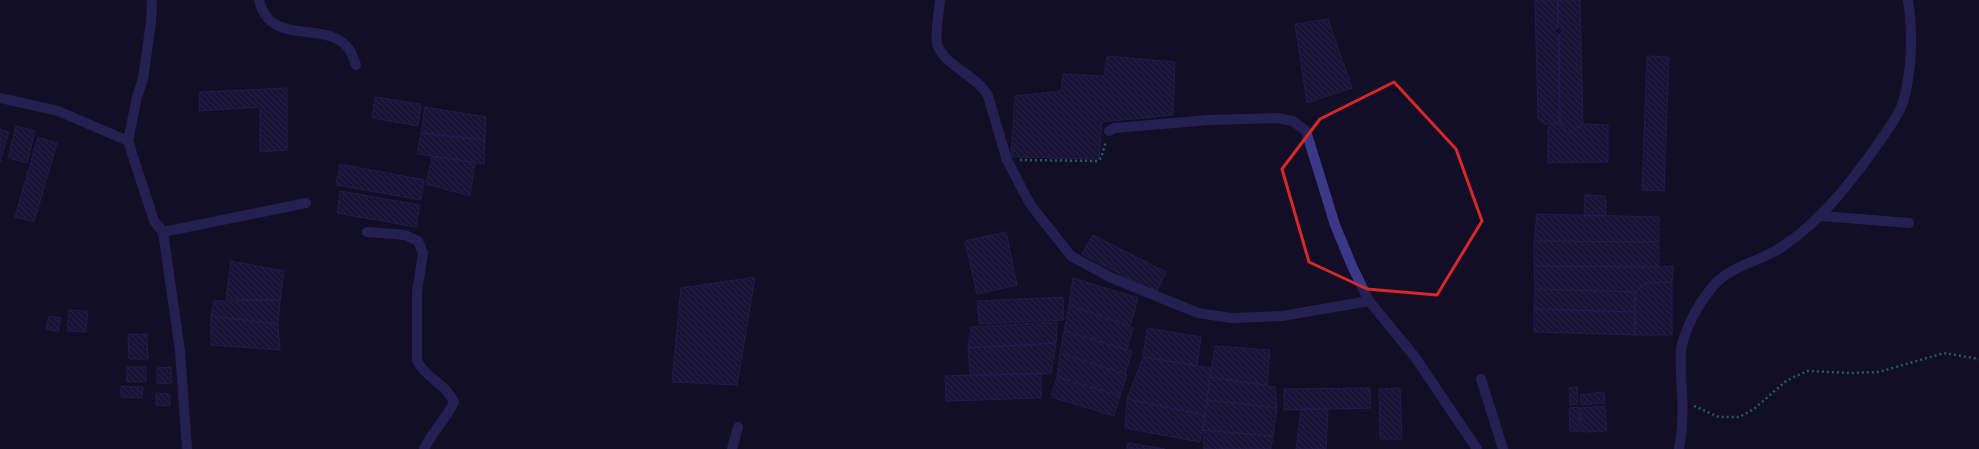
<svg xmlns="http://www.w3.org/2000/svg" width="1979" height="449" font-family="Helvetica,sans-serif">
<defs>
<pattern id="building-back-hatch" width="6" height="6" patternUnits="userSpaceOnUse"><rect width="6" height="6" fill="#231a48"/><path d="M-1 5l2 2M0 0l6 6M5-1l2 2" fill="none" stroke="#423a63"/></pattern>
</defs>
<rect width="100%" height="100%" fill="#120e27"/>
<!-- building -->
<path fill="url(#building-back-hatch)" stroke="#392b75" d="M1535,0H1558V27L1554,31L1559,35L1560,122L1546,125L1538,119Z
M1558,0H1580L1583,124L1568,134L1560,122L1559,35L1563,30L1558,27Z
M1328,19L1352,88L1307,103L1295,24Z
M1107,56L1175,62L1173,115L1102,122L1099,159L1011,157L1015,96L1061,91L1063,74L1104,76Z
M1647,56L1669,57L1664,191L1642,190Z
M287,88V150L260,152V107L199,111L200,92Z
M375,97L421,104L418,126L372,118Z
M425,107L486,117L485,140L421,133Z
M1560,122L1568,134L1583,124L1608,125V162L1548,163V127Z
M16,126L35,131L27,163L8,158Z
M0,129L9,132L0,162Z
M421,133L485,140L484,164L417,154Z
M38,137L57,143L34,222L15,217Z
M432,156L475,162L470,196L426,184Z
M340,164L424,180L421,200L336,185Z
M340,191L420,205L416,227L337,213Z
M1585,195L1606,196V216H1584Z
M1537,214L1659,217V242L1534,241Z
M1006,232L1017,285L977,294L965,241Z
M1093,235L1166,272L1156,293L1082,254Z
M1534,241L1659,242V267L1534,266Z
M231,261L284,271L280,300L226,299Z
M1534,266L1659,267L1673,266L1672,282L1646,283L1635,292L1535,289Z
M755,277L737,385L672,382L681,288Z
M1073,278L1138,298L1130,326L1069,305Z
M1672,282V335H1635V292L1646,283Z
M1535,289L1635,292V312L1534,309Z
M1063,297L1064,320L979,324L977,301Z
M280,300L278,324L211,316L214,301Z
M1069,305L1133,328L1127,350L1064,331Z
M1534,309L1635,312V335L1534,332Z
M69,310L88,311L86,332L67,331Z
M49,316L61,318L58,332L46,329Z
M211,316L278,324L280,350L211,345Z
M1057,322L1056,343L968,348L971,327Z
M1147,328L1201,337L1197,366L1143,357Z
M1064,331L1132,351L1125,374L1060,353Z
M128,334H147L148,359H129Z
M1056,343L1051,374L970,375L968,348Z
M1215,346L1270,350L1267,385L1210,377Z
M1060,353L1127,375L1120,396L1057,377Z
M1143,357L1211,368L1205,415L1127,399Z
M127,367H146V382H127Z
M171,367L172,383L157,384V368Z
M1041,373V398L946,401L945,376Z
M1057,377L1120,396L1114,416L1051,397Z
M1210,377L1275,387L1277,408L1207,400Z
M121,386L143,387L142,398L121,397Z
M1577,387L1578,404L1570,405L1569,388Z
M1370,388L1371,408L1284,410V389Z
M1400,388L1402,439H1380L1379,389Z
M1604,392L1605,403L1581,405L1580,395Z
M156,393L170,394V406L156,405Z
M1127,399L1205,415L1200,442L1125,428Z
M1207,400L1277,408L1273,436L1203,430Z
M1605,406L1607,431L1582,432L1580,408Z
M1579,407L1580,431L1570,432L1569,408Z
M1301,409H1328L1326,449H1296Z
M1203,430L1273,436L1271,449H1204Z
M1128,443L1165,449H1127Z"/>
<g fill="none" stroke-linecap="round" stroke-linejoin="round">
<!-- path -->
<path stroke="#2bbcb3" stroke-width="2.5" stroke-dasharray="2 3" stroke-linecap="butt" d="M1020,160L1097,161L1101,158L1106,141
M1694,406L1719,417H1739L1754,409L1786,381L1807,371L1851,373L1879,372L1944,353L1979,359"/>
<!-- street -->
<path stroke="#3a3887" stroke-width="10" d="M152,0L151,22L143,79L137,97L128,141L154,221L163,232L180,351L187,449
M259,0C270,48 325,19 348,48C352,52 354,60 356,65
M940,0C939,12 935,32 937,43C942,65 977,75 988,96L1007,160L1030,204L1071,256L1112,278L1198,313L1231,318L1282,316L1369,301
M0,98L58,111L128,141
M1109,131L1115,128L1209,120L1277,118L1293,121L1306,131L1335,225L1352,266L1369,301L1415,357L1477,449
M1821,216L1909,223
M163,232L306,203
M367,232L405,235L418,241L423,253L417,292V361C426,378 446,384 454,402C446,419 432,432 424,449
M1481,379L1503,449
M732,449L738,427
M1679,449C1683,430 1683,409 1682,389C1681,376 1680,362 1681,349C1685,329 1697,306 1710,290C1728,265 1758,263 1782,247C1822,220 1852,181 1880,141C1887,130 1899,116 1903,102C1912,72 1913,31 1908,0"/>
</g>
<!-- marked area -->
<path d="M0 0H1979V449H0ZM1394,82L1456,149L1482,221L1437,295L1367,289L1309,262L1282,169L1320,119Z" fill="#120e27" fill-opacity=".55" fill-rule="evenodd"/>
<path fill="none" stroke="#d62828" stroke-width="3" stroke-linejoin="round" d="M1394,82L1456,149L1482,221L1437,295L1367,289L1309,262L1282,169L1320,119Z"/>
</svg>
